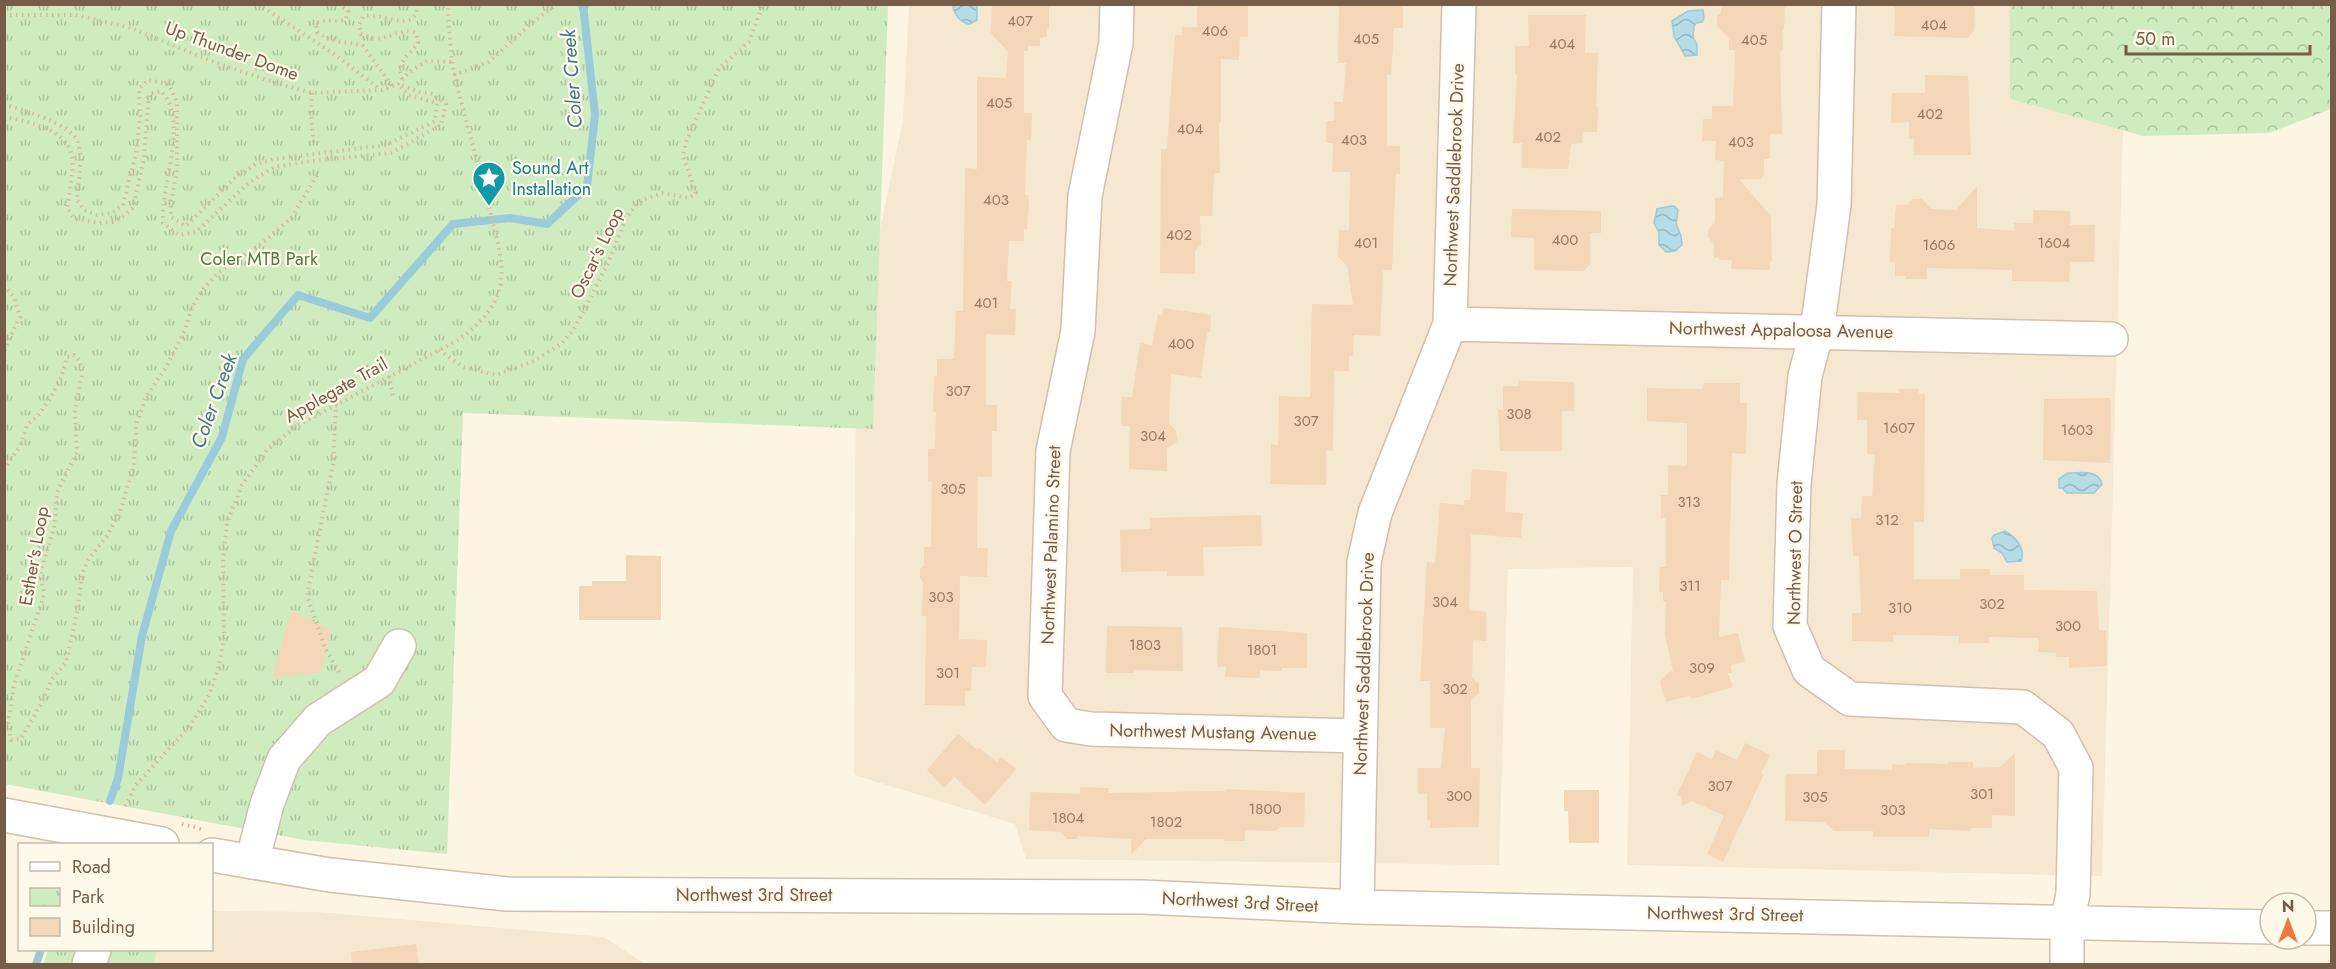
<svg xmlns="http://www.w3.org/2000/svg" width="2336" height="969" font-family="Jost,sans-serif">
<defs>
<pattern id="forest-crowns" width="20" height="18" patternUnits="userSpaceOnUse" patternTransform="scale(1.5)"><rect width="20" height="18" fill="#ceecc0"/><path d="M2 6a3 3 0 1 1 6 0M12 15a3 3 0 1 1 6 0" fill="none" stroke="#acc29e"/></pattern>
<pattern id="park-tufts" width="24" height="20" patternUnits="userSpaceOnUse" patternTransform="scale(1.5)"><rect width="24" height="20" fill="#ceecc0"/><path d="M3 7l-1-3M5 7V3M7 7l1-3M15 17l-1-3M17 17v-4M19 17l1-3" fill="none" stroke="#acc29e"/></pattern>
<pattern id="water-waves" width="16" height="10" patternUnits="userSpaceOnUse" patternTransform="scale(1.5)"><rect width="16" height="10" fill="#b6dce8"/><path d="M0 5q4-4 8 0t8 0" fill="none" stroke="#99b6be"/></pattern>
</defs>
<rect width="100%" height="100%" fill="#fdf5e2"/>
<!-- residential -->
<path fill="#f6e8d0" d="M909,5H2010V99L2123,130L2102,876L1627,865L1633,567L1508,569L1499,865L1026,859L1015,824L854,775L856,343L903,120Z
M212,911L320,912L604,937L645,964H154L157,950H212Z"/>
<!-- forest -->
<path fill="url(#forest-crowns)" d="M2010,5H2331V109L2269,133L2143,136L2010,99Z"/>
<!-- park -->
<path fill="url(#park-tufts)" d="M4,5H888L873,429L463,413L447,854L304,840L5,784Z
M48,950H157L154,964H44Z"/>
<!-- water -->
<path fill="url(#water-waves)" stroke="#9bcbda" stroke-width="1.5" d="M953,5H977V20L970,24C962,24 953,14 953,5Z
M1703,10L1704,18L1702,22L1696,23L1694,26L1693,37L1697,45V55L1685,56L1674,36L1672,21L1688,11Z
M1671,206H1674L1678,210L1676,224L1681,236L1682,245L1675,251L1666,252L1659,245V233L1654,223L1657,209Z
M2068,473C2081,473 2098,469 2102,484L2094,493H2067L2062,488H2059V479Z
M2005,531C2016,537 2026,549 2021,561L2007,562L2002,553L1994,548L1992,538L1994,535Z"/>
<g fill="none" stroke-linecap="round" stroke-linejoin="round">
<!-- stream -->
<path stroke="#9bcbda" stroke-width="8" d="M110,801L118,778L142,636L171,531L222,437L243,359L298,295L370,318L453,224L510,218L547,224L587,187L595,115L583,4
M36,964L41,950"/>
</g>
<!-- building -->
<path fill="#f4d6b8" d="M992,4H1049V29H1047V37L1040,38V46H1028V51H1024V113H1032L1031,140H1027L1025,195H1028L1029,205L1027,229H1024V241H1009L1007,281H1012L1010,309H1016L1015,335L986,334V405H997V431H992V477H978L977,548H988L987,577L960,576L959,639L987,640L986,667H972L971,691H965V706L925,705L926,616H922L923,582L920,578V569L924,566V547H931L932,481L928,482V449H935L936,412L933,411L934,376H937V359H954L956,311H963L965,168L977,169V77L1006,78L1008,52L991,33Z
M1197,4L1248,6V37H1240L1239,60L1221,59V123H1219L1220,173H1214L1212,216H1200L1201,245L1195,251V274L1160,273L1161,149H1167L1175,35H1182V27H1197Z
M1339,4H1403V28H1394L1391,75H1387V146H1400V174H1396L1392,270H1383L1380,336L1354,335L1353,356H1349V371H1334L1333,451L1326,450V485L1270,484L1271,444L1278,445L1279,396L1310,397L1312,304L1353,305L1347,266L1338,257L1339,230H1349L1350,172H1332L1333,143H1326V121H1334V102H1343L1346,63H1338Z
M1721,4H1785L1784,29H1782L1783,49L1780,53L1782,134H1770V159H1764V175L1762,176V179H1739L1771,216L1772,261L1770,262V270L1731,269L1732,260H1719V258H1714V245L1708,237V230L1715,222V198L1723,197L1724,161L1715,160L1716,141H1702L1703,119H1712V106H1733L1735,50H1729V39L1717,26V16L1721,13Z
M1914,4H1975L1974,30L1968,38L1894,36L1895,5Z
M1528,15H1586L1585,53H1598L1596,107H1598L1597,132H1583L1582,143L1571,144L1568,169L1522,168V143H1513L1517,74H1515V46H1529Z
M1925,75L1968,76L1971,155H1914V139H1909V122L1891,123L1892,93H1925Z
M1977,186V228L2014,231V223H2033V210L2070,211V225H2095L2094,262H2070L2069,282L2012,281V270L1927,268V279H1906V276H1895V263L1890,262L1891,228H1894L1896,205H1907L1913,199H1922L1931,209L1956,210Z
M1512,209L1601,211V233H1590V264L1584,271L1534,270V238L1511,237Z
M1163,308L1211,315L1210,332H1207L1201,378L1171,374L1169,423L1176,431L1177,441L1167,449V471L1129,469L1130,426H1121L1122,397H1132L1140,343L1152,345L1158,314L1162,316Z
M1519,381L1574,382V411H1562V451H1500L1498,409L1503,410V386H1519Z
M1704,383H1740V403H1747L1746,454L1732,453L1729,580H1721L1719,637L1738,633L1745,662L1731,665L1732,673H1728L1733,687L1691,699L1690,696L1666,702L1660,682L1669,672L1673,671L1665,636L1666,601H1663V592H1659L1660,567H1666V518H1661V495H1668V465L1687,466V423L1647,421V388L1703,389Z
M1899,389H1919V394H1925L1924,522H1914V579H1960V569H1990V575H2024V590L2097,591L2099,630L2106,631L2107,666L2069,668V657H2056V653L2038,652L2039,638L1989,637V643H1959V636L1893,635V642L1852,641V613H1861L1859,556H1853L1851,518H1861L1862,496H1872L1875,455L1867,454V420H1857L1858,392L1899,393Z
M2111,398L2110,463L2043,460L2044,399Z
M1472,469L1507,472L1505,512L1523,513L1521,538L1471,534L1469,610L1486,612V641L1473,640L1472,677L1479,684V693L1471,700V768H1480L1479,827L1430,828V821L1427,820V794H1418V768H1441L1445,728H1430V681H1420L1427,562L1435,563L1440,503L1464,505V500H1470Z
M1261,515L1262,546L1203,547L1204,576H1167V571L1121,572L1120,530L1150,529V518Z
M626,555L661,556V620H579V586H592V581H626Z
M291,610L331,630L321,672L272,678Z
M1107,626L1182,627L1183,671L1134,670V673H1106Z
M1219,627L1307,633V668H1282L1281,671L1260,670V678L1225,677L1226,666L1217,667Z
M958,734L977,750L979,748L997,762L1001,757L1016,769L985,805L954,777L944,788L927,770Z
M1745,743L1770,755L1761,774H1764L1723,862L1707,854L1724,816L1692,801L1682,806L1681,796L1677,795L1697,752L1712,759L1716,750L1737,760Z
M1817,750H1845V769L1892,770V764L1905,765V763L1948,764V762H1973V768L2000,767L2015,753V816L1992,815V828H1972L1970,831L1929,829V837H1873V831H1834L1824,822L1785,821L1786,774H1817Z
M1080,787L1109,788L1108,793L1225,791V789L1305,793L1304,827H1281L1274,831L1245,830V841H1224V839H1146L1131,855V839L1078,836L1076,839H1067L1061,832L1029,830L1030,792L1080,794Z
M1564,790H1599V843H1569L1568,811H1564Z
M416,944L419,964H352L351,952Z"/>
<g fill="none" stroke-linecap="round" stroke-linejoin="round">
<!-- minor casing -->
<g stroke="#d1c0ab" stroke-width="36">
<path id="minor" d="M1117,4L1116,43L1085,196L1078,331L1053,451L1045,696L1066,725L1091,729L1359,736
M1839,4L1834,205L1817,331L1805,376L1794,484L1790,626L1809,670L1850,699L2023,707L2058,734L2076,768L2073,894L2067,922V964
M1450,324L2111,339
M4,815L162,844
M212,855L330,875L507,894L1142,897L1357,907L2270,927
M252,862L267,804L284,759L318,720L379,681L399,646
M1357,907L1364,562L1375,513L1450,324L1459,4
M2306,928H2332
M89,964L94,950"/>
</g>
<!-- path -->
<path stroke="#d9b99b" stroke-width="4" stroke-dasharray="1.5 4.5" stroke-linecap="butt" d="M258,4L334,54L380,89
M338,4L348,11L346,19C336,23 326,18 316,23L317,32C338,47 344,39 363,46L393,87
M4,15H76L131,28L214,62L273,82L312,93L382,90L398,84L409,72L427,61L453,62
M454,75L489,62L533,22L557,4
M402,79C395,62 409,56 418,43L416,33C400,26 387,42 371,38C367,37 364,35 361,34L359,25L363,17C379,10 418,37 417,4
M312,93L311,115L314,145
M4,104C23,111 72,123 78,143C83,161 78,182 77,200L84,210L97,215L112,213L123,205L136,154L140,117L139,89L148,80L169,84L177,103V170L171,203V217L186,226L235,178L256,164L275,159L386,145L435,121L437,103L408,95L400,86
M4,117C26,121 64,128 71,153C75,169 69,192 67,208L75,219L99,223L112,222L125,215L133,208L144,158L149,94L161,91C190,120 160,186 163,223L179,235L196,232L251,181L275,167L311,161L391,153L441,125L446,104L432,94L420,92L398,84
M4,285L14,297L20,317L7,343L4,354
M439,350L463,367L496,375L534,361L561,344L574,329L608,263L626,218L639,201L662,193L689,198L696,193L683,155L686,142L719,68L749,42L763,4
M389,376L394,399
M336,404L333,464L307,595L325,648L339,672
M4,470L20,446L27,425L38,416L51,397L61,378L67,357L74,355L80,361L82,374L75,411L77,452L57,492L54,527L40,575L44,595L14,685L8,724L11,740L21,739L42,702L52,679L66,663L77,613L82,574L88,560L107,536L120,512L134,465L136,425L146,397L165,369L185,330L192,307L204,288L217,274L266,240L292,217L317,175
M125,806L136,785L190,726L209,695L219,666L224,637L223,561L227,523L242,485L267,450L295,427L458,340C476,328 495,309 500,287C505,266 497,240 492,219C481,171 466,124 455,77C450,56 450,34 448,13L449,4
M182,824L201,829"/>
<!-- minor -->
<use href="#minor" stroke="#fff" stroke-width="33"/>
</g>
<!-- icons -->
<defs>
<g id="sight-pin" transform="scale(1.725)"><path d="M0 17L-7.5 6A9.5 9.5 0 1 1 7.5 6Z" fill="#0f9aa8" stroke="#fff9ea"/><path d="M0-6L1.8-2.2L6-1.7L2.9 1.2L3.7 5.4L0 3.3L-3.7 5.4L-2.9 1.2L-6-1.7L-1.8-2.2Z" fill="#fff"/></g>
</defs>
<g fill-rule="evenodd">
<use href="#sight-pin" x="489" y="178"/>
</g>
<g text-anchor="middle" dominant-baseline="central" stroke-width="4.5" stroke-linejoin="round" paint-order="stroke">
<!-- number labels -->
<g font-size="15" fill="#967a63">
<text x="1020" y="21">407</text>
<text x="1934" y="25">404</text>
<text x="1215" y="31">406</text>
<text x="1366" y="39">405</text>
<text x="1754" y="40">405</text>
<text x="1562" y="44">404</text>
<text x="999" y="103">405</text>
<text x="1930" y="114">402</text>
<text x="1190" y="129">404</text>
<text x="1548" y="137">402</text>
<text x="1354" y="140">403</text>
<text x="1741" y="142">403</text>
<text x="996" y="200">403</text>
<text x="1179" y="235">402</text>
<text x="1565" y="240">400</text>
<text x="1366" y="243">401</text>
<text x="2054" y="243">1604</text>
<text x="1939" y="245">1606</text>
<text x="986" y="303">401</text>
<text x="1181" y="344">400</text>
<text x="958" y="391">307</text>
<text x="1519" y="414">308</text>
<text x="1306" y="421">307</text>
<text x="1899" y="428">1607</text>
<text x="2077" y="430">1603</text>
<text x="1153" y="436">304</text>
<text x="953" y="489">305</text>
<text x="1689" y="502">313</text>
<text x="1887" y="520">312</text>
<text x="1690" y="586">311</text>
<text x="941" y="597">303</text>
<text x="1445" y="602">304</text>
<text x="1992" y="604">302</text>
<text x="1900" y="608">310</text>
<text x="2068" y="626">300</text>
<text x="1145" y="645">1803</text>
<text x="1262" y="650">1801</text>
<text x="1702" y="668">309</text>
<text x="948" y="673">301</text>
<text x="1455" y="689">302</text>
<text x="1720" y="786">307</text>
<text x="1982" y="794">301</text>
<text x="1459" y="796">300</text>
<text x="1815" y="797">305</text>
<text x="1265" y="809">1800</text>
<text x="1893" y="810">303</text>
<text x="1068" y="818">1804</text>
<text x="1166" y="822">1802</text>
</g>
<!-- street labels -->
<g font-size="18" fill="#775c47" stroke="#fff9ea">
<text transform="translate(232 51) rotate(20)">Up Thunder Dome</text>
<text transform="translate(1454 175) rotate(-88)">Northwest Saddlebrook Drive</text>
<text transform="translate(597 253) rotate(-64)">Oscar's Loop</text>
<text transform="translate(1781 330) rotate(1)">Northwest Appaloosa Avenue</text>
<text transform="translate(336 390) rotate(-29)">Applegate Trail</text>
<text transform="translate(1051 545) rotate(-88)">Northwest Palamino Street</text>
<text transform="translate(1795 553) rotate(-89)">Northwest O Street</text>
<text transform="translate(34 556) rotate(-80)">Esther's Loop</text>
<text transform="translate(1364 664) rotate(-88)">Northwest Saddlebrook Drive</text>
<text transform="translate(1213 732) rotate(1)">Northwest Mustang Avenue</text>
<text x="754" y="895">Northwest 3rd Street</text>
<text transform="translate(1240 902) rotate(3)">Northwest 3rd Street</text>
<text transform="translate(1725 914) rotate(1)">Northwest 3rd Street</text>
</g>
<!-- culture labels -->
<g font-size="18" fill="#0d838f" stroke="#fff9ea" text-anchor="start">
<text x="512" y="168">Sound Art<tspan x="512" dy="21">Installation</tspan></text>
</g>
<!-- park labels -->
<g font-size="18" fill="#4c7d3e" stroke="#fff9ea">
<text x="259" y="259">Coler MTB Park</text>
</g>
<!-- water labels -->
<g font-size="20" font-style="italic" fill="#3f788b" stroke="#fff9ea">
<text transform="translate(572 79) rotate(-94)">Coler Creek</text>
<text transform="translate(214 401) rotate(-70)">Coler Creek</text>
</g>
</g>
<!-- border -->
<rect width="2336" height="969" fill="none" stroke="#775c47" stroke-width="12"/>
<!-- legend -->
<rect x="18" y="843" width="195" height="108" fill="#fff9ea" stroke="#c9baa9" stroke-width="1.5"/>
<rect x="30" y="862" width="30" height="9" fill="#ffffff" stroke="#c9baa9" stroke-width="1.5"/>
<text x="72" y="873" font-size="18" fill="#775c47">Road</text>
<rect x="30" y="888" width="30" height="18" fill="url(#park-tufts)" stroke="#c9baa9" stroke-width="1.5"/>
<text x="72" y="903" font-size="18" fill="#775c47">Park</text>
<rect x="30" y="918" width="30" height="18" fill="#f4d6b8" stroke="#c9baa9" stroke-width="1.5"/>
<text x="72" y="933" font-size="18" fill="#775c47">Building</text>
<!-- north arrow -->
<g transform="translate(2288 921)"><circle r="28" fill="#fff9ea" stroke="#c9baa9" stroke-width="1.5"/>
<path d="M0-4.5L10 22L0 15L-10 22Z" fill="#ef7740"/>
<text y="-9" font-size="16" font-weight="bold" text-anchor="middle" fill="#775c47">N</text>
</g>
<!-- scale -->
<path d="M2126 45v9h184v-9" fill="none" stroke="#775c47" stroke-width="3"/>
<text x="2135" y="45" font-size="18" fill="#775c47" stroke="#fff9ea" stroke-width="4.5" paint-order="stroke">50 m</text>
</svg>
